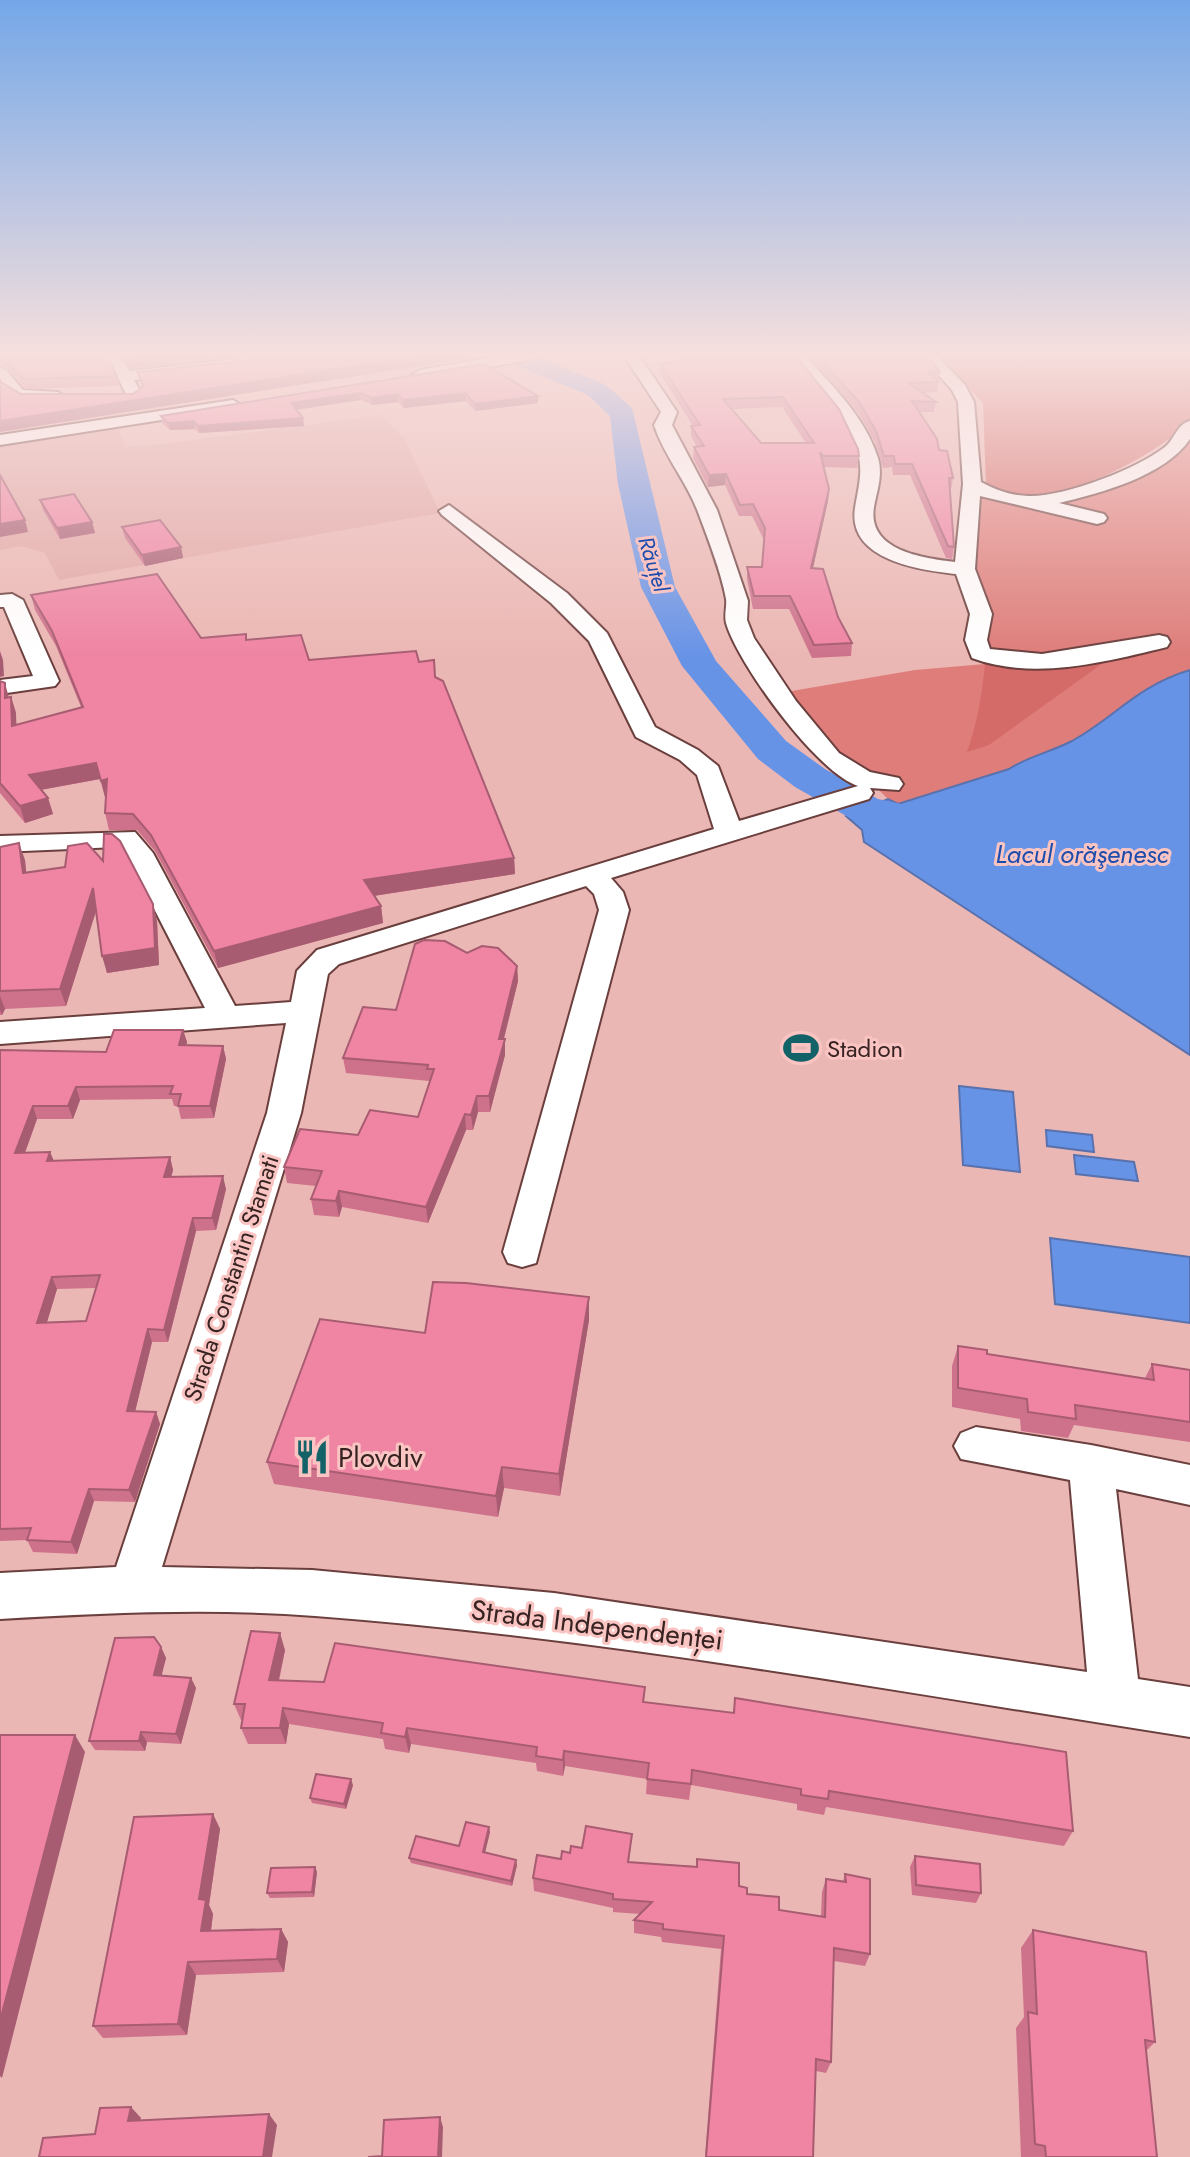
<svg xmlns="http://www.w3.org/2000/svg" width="1190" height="2157" font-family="Jost,sans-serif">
<rect width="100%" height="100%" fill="#ebb7b4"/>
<!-- built -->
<path fill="#e1a7a5" d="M380,415L404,438L440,513L59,580L45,553L21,546L0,550V446L117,425L125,447L164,444Z"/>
<!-- green -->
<path fill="#de7d7a" d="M1190,428V677L1071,752L898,804L888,799L780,693L915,670L985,664C963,596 966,554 972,484L1032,502L1076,491L1174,450Z"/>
<!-- forest -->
<path fill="#d56b69" d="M938,354H1190V424C1137,464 1053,514 986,486L983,403Z
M1117,653L989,745L967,752C977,724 982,695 985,664Z"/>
<!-- water -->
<path fill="#6793e7" stroke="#5971ac" stroke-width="2" d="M1190,670V1055L864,842L862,830L846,816L888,799L898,804L1009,769C1029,756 1051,752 1072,741C1117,716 1135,687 1190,670Z
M959,1086L1013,1092L1020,1172L963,1165Z
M1046,1130L1092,1135L1094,1152L1047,1146Z
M1074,1155L1134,1162L1138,1181L1076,1174Z
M1050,1238L1190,1257V1323L1055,1304Z"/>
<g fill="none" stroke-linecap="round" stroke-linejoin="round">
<!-- river -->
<path fill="#6793e7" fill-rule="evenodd" d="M497,354H530L606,385L632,408L675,587L716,661L786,741L825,769L878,799L952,815L959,824L952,833L937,837L850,818L795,787L758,759L682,666L641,587L618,484L610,416L588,395L500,359Z"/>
<!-- minor casing -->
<g stroke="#6a3f3d" stroke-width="4">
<path id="minor" d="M92,354C110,353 121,354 130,371L283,354H330L322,359L134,380L143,396L135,401L127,396L112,366Z
M510,354H541L533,359L420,380L412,375L420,370Z
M623,354H638L677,412L672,425L717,510L748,601L747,620L754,638L796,701L839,753L870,772L899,778L903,784L899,790L870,788L873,793L869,799L611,878L623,892L629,910L536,1263L522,1267L508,1263L503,1252L599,910L594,894L586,886L339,964L328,974L301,1113L162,1567L312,1570L554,1593L1087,1672L1070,1480L961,1459L954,1446L961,1433L976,1427L1091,1445L1190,1465V1505L1116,1489L1138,1679L1190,1687V1737C899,1692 608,1638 315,1616C210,1608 104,1613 0,1619V1573L116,1567L267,1113L286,1023L0,1044V1022L205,1008L127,856L118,847L0,852V836L135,832L153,853L235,1006L291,1002L297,971L317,950L714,829L697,775L680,760L636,737L589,641L551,603L442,515L439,511L449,505L567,593L607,633L655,727L698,750L718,766L739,821L858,786C817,773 738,664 726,623C724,615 727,607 726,599C721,571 708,539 698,512C687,482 664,456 654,425L661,412Z
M788,354H803C832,385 865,417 878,458C883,475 877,491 874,507C867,551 923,558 955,562L963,484L958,402L952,390L920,354H935L965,385L974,402L981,482C996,490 1012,496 1029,496C1064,497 1137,469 1165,447C1175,439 1177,424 1190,421V439C1165,476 1101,493 1059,503L1104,514L1107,518L1104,522L1097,524L980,496L975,569L992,614L987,640L990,649L1042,654L1159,635L1167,637L1170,642L1167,647C1105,662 1034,681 972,658L965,640L970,614L956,574C920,570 847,560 855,508C859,483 865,467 854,442C839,407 808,384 788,354Z
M0,368L6,370L23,390L58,392L66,397L58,402L12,398L0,383Z
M233,400L241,405L239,408L0,445V435Z
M12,594L23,600L59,681L55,686L0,694V680L33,676L4,607H0V595Z"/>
</g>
<!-- minor -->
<use href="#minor" fill="#fff" fill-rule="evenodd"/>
</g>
<!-- wall -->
<path fill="#ce728c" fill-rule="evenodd" d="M0,354L117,376L119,386L27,389L2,366L0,367Z
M116,354H258L132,368Z
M688,354H794L859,456L857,468L824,467L829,489L828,501L813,568L852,643L851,656L812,658L789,609H753L747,579V567H762L764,540L752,516H739L725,485L708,487L693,458L694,447H697L691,436V426H693L660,374V364L689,359ZM782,407L806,443H761L732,409Z
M807,354H926L940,372L937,392L923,393L936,402L934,412H919L953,478L951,489H950L954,547L952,559L946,558L910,475H893L892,467L883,468L875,442L859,414Z
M484,364L538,396V403L475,411L466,401L404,408L398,402L372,405L361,400L297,410L303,418L304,426L199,433L195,429L170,430L162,423L161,416Z
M40,500L92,522L95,533L60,539L43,510Z
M122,527L181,547L183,558L145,566L125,538Z
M31,595L201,638L247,640L309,660L419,662L435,677L514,858L515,874L374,896L381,906L383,923L218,968L155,851L137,830H109L105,813V797L100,779L41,790L48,798L53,814L25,823L0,793V681L9,698L11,697L16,713V725L81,707L56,646L35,610Z
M0,847L25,860L26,873L103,861L153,904L157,921L159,965L107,973L96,911L66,1006L5,1009L2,1015H0Z
M467,953L517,966L518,981L504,1039L505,1055L490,1112H478L473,1130H466L428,1223L342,1207L339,1217L314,1215L311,1199L316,1186L287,1183L284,1167L358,1135L418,1117L429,1084V1081L346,1073L343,1058L396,1010Z
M183,1030L187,1042L186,1045L223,1046L226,1059L214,1118L181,1119L178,1106H174L172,1099L80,1100L73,1119H37L25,1153L50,1152L54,1161L170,1157L173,1170L171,1177L226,1189L216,1230L196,1231L168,1342H152L135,1412H156L160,1424L135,1502L94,1501L77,1554L33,1552L27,1540L0,1541V1050L106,1052ZM96,1288L86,1321L47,1322L57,1289Z
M589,1320L560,1496L504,1488L498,1517L274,1484L267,1462L425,1333Z
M958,1346L987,1354L1145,1378L1152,1364L1190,1370V1442L1074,1425L1068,1438L1021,1431L1020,1419L952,1407V1366Z
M161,1647L166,1658L161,1676L191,1678L196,1688L181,1744L147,1742L145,1751L95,1750L89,1741Z
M285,1650L279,1681L645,1687L644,1702L733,1713L735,1698L1073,1831L1064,1846L826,1807L824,1815L797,1810V1804L691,1785L689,1800L646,1794L647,1779L565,1766L563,1776L537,1771L536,1763L411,1744L409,1753L385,1749L383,1739L289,1724L286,1744H248L241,1728L243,1720H241L234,1704Z
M353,1785L346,1809L312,1803L310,1798Z
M213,1814L220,1829L209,1905L213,1914L211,1931L281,1929L288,1942L284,1972L196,1975L187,2035L103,2038L93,2026Z
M490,1832L485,1852L517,1865L512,1886L411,1863L409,1858L459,1846Z
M632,1834L629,1862L696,1866L697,1859L739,1886L747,1894L779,1910L821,1916L822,1892L826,1879L843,1881L845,1874L870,1954L865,1966L834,1961L831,2062L826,2073L816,2071L813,2157H705L721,1949L662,1942L661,1937L634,1933V1920L640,1914L613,1912V1908L534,1891L533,1878L570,1853Z
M915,1856L981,1893L976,1903L912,1895L910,1867Z
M315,1867L317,1872L314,1897L270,1898L267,1893Z
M1033,1930L1155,2042L1146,2051L1157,2157H1021L1016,2028L1024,2017L1021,1948Z"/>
<!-- shaded-wall -->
<path fill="#a75c72" d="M166,354H258L132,368L129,358Z
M433,354H484L465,355V359L0,432V421Z
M360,393L361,400L292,410L291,403Z
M465,393L466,401L404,408L403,400Z
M397,394L398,402L372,405L371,398Z
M538,396V403L475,411V404Z
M303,418L304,426L199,433L198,426Z
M194,421L195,429L170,430L168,423Z
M726,474L725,485L708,487L709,475Z
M829,489L828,501L810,581L811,568Z
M25,520L28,532L0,537V524Z
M92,522L95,533L60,539L57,528Z
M181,547L183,558L145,566L142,555Z
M0,651L3,660L4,676L0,677Z
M5,683L9,698H5Z
M11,697L16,713L17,742L12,726Z
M96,763L100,779L34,791L29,775Z
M107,779L105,797L101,781Z
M48,798L53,814L25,823L20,806Z
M19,843L25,860L28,890L23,873Z
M514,858L515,874L366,897L364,880Z
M93,888L98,905L66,1006L60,989Z
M153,904L157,921L159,965L107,973L102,956Z
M381,906L383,923L218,968L214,951Z
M517,966L518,981L500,1054L499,1039Z
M0,996L5,1009L2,1015L0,1010Z
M183,1030L187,1042L183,1058L179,1045Z
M505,1039V1055L490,1112L489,1096Z
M223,1046L226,1059L214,1118L210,1106Z
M76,1087L80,1100L73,1119L68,1106Z
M477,1096L478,1112L473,1130L471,1115Z
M33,1106L37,1119L20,1166L15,1153Z
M465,1114L466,1130L428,1223L426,1207Z
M50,1152L55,1164L47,1161Z
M170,1157L173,1170L168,1190L164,1177Z
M223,1176L226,1189L216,1230L212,1218Z
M339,1191L342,1207L339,1217L336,1201Z
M193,1218L196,1231L168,1342L164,1330Z
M52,1277L57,1289L43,1335L37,1323Z
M589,1297V1320L560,1496L559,1474Z
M148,1329L152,1342L132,1424L127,1411Z
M156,1412L160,1424L135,1502L129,1490Z
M502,1467L504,1488L498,1517L496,1496Z
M89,1489L94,1501L77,1554L71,1542Z
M280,1633L285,1650L275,1697L269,1680Z
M161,1647L166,1658L159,1686L154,1675Z
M191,1678L196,1688L181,1744L176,1734Z
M283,1708L289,1724L286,1744L280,1728Z
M407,1728L411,1744L409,1753L405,1737Z
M141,1732L147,1742L145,1751L139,1741Z
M75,1735L85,1752L2,2078L0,2076V2021Z
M564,1751L565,1766L563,1776V1760Z
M351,1779L353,1785L346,1809L344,1804Z
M213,1814L220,1829L209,1905L213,1914L209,1945L201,1931L199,1899Z
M489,1827L490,1832L484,1857L483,1852Z
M516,1860L517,1865L512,1886L511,1881Z
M315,1867L317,1872L314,1897L312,1892Z
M281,1929L288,1942L284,1972L277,1959Z
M188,1962L196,1975L187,2035L178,2024Z
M131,2107L141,2118L138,2131L128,2121Z
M269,2114L277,2125L272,2157H263Z
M440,2117L443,2127L442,2157H438Z"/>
<!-- building -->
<path fill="#ef84a3" stroke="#a75c72" stroke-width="2" fill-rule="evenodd" d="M0,354H100L108,358L117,376L24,379L0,356Z
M125,354H166L129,358Z
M305,354H433L0,421V379L1,382L21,394H133L144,386L137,372Z
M690,354H794L839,409L858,449L859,456H823L820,452L829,489L811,568L823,569L838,617L852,643L814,645L790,596H754L747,567H762L765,528L753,504L740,505L726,474L709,475L694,447L704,446L691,426L700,425L660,364L690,359ZM783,397L814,443H761L723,399Z
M816,354H926L940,372H929L938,382L909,383L936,402L912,401L937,439L939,450L947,451L953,478H949L954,547L948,546L912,464H895L894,456H884L876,431L860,403Z
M484,364L538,396L475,404L465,393L403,400L397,394L371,398L360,393L291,403L303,418L198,426L194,421L168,423L161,416Z
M0,475L25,520L0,524Z
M74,494L92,522L57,528L40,500Z
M160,520L181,547L142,555L122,527Z
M157,574L201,638L246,634V640L301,635L309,660L416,651L419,662L434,660L435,677L443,681L514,858L364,880L381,906L214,951L151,835L133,814L105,813L107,779L101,781L96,763L29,775L48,798L20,806L0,783V681L5,683V698L11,697L12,726L83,707L52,631L31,595Z
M104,834H112L120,841L153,904L155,948L102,956L93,888L60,989L0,991V847L19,843L23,873L65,867L68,846L87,843L103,861Z
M424,940L445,941L467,953L482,946L498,948L517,966L499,1039H505L489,1096H477L471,1115L465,1114L426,1207L339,1191L336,1201L311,1199L322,1171L284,1167L300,1129L358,1135L370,1110L418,1117L434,1069H427L428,1065L343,1058L363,1007L396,1010L415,944Z
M114,1030H183L179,1045L223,1046L210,1106H178L181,1094H170L173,1086L76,1087L68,1106H33L15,1153L50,1152L47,1161L170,1157L164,1177L223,1176L212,1218H193L164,1330L148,1329L127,1411L156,1412L129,1490L89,1489L71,1542L27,1540L31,1528L0,1529V1050L106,1052ZM100,1275L86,1321L37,1323L52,1277Z
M433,1282L466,1283L589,1297L559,1474L502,1467L496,1496L267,1462L320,1319L425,1333Z
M958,1346L987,1350V1354L1154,1380L1152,1364L1190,1370V1422L1075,1405L1076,1419L1028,1412L1027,1399L958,1388Z
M251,1631L280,1633L269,1680L324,1682L335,1643L645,1687L643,1702L734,1713L735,1698L1066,1752L1073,1831L829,1791L828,1799L801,1795V1789L692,1770L691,1784L647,1779L649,1763L564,1751L563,1760L536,1756L537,1747L407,1728L405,1737L381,1733L383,1723L283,1708L280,1728H241L245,1704H234Z
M154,1637L161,1647L154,1675L191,1678L176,1734L141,1732L139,1741H89L115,1638Z
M0,1735H75L0,2021Z
M316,1774L351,1779L344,1804L310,1798Z
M213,1814L199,1899L206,1900L201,1931L281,1929L277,1959L188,1962L178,2024L93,2026L134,1817Z
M466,1822L489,1827L483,1852L516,1860L511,1881L409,1858L416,1836L459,1846Z
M586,1826L632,1834L628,1862L697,1867V1859L739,1863V1886L747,1888V1894L779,1897V1910L825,1917L826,1879L846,1882L845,1874L870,1879V1954L834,1948L831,2062L816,2059L813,2157H706L724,1936L663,1929V1924L634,1920L652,1902L613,1899V1894L533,1878L537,1855L561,1859L562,1851L570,1853L571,1846L582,1848Z
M915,1856L980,1864L981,1893L916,1885Z
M315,1867L312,1892L267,1893L271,1868Z
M1033,1930L1146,1952L1155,2042L1145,2040L1157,2157H1046L1045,2146L1035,2144L1028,2012L1037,2014Z
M131,2107L128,2121L269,2114L263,2157H39L43,2138L95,2134L100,2108Z
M440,2117L438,2157H368L382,2156L384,2120Z"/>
<!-- sky -->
<linearGradient id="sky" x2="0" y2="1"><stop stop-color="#74a7e8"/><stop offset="0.54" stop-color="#f6dfdd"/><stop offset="1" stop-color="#f6dfdd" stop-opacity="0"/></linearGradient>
<rect width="1190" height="656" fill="url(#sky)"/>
<!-- icons -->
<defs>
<g id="stadium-bare" transform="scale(2.76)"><path d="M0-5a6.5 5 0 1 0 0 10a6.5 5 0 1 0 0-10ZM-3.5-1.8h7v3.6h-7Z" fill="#136268" stroke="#f9c4c1" stroke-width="2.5" paint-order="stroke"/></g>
<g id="restaurant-bare" transform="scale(2.76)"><path d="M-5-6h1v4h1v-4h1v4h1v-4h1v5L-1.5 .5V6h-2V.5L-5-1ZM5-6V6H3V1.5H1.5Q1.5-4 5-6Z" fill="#136268" stroke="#f9c4c1" stroke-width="2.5" paint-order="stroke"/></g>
</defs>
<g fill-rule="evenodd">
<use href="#stadium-bare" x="801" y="1048"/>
<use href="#restaurant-bare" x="312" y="1457"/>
</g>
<g text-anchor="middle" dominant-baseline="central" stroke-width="6" stroke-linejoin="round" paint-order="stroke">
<!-- far-water labels -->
<g font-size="22" font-style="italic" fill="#1c4cad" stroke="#f9c4c1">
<text transform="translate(654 564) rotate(73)">Răuțel</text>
</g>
<!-- poi labels -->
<g font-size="24" fill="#372322" stroke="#f9c4c1" text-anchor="start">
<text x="827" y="1048">Stadion</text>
</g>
<!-- street labels -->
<g font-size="24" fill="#372322" stroke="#f9c4c1">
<text transform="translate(231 1278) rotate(-72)">Strada Constantin Stamati</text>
</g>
<!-- water labels -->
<g font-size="26" font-style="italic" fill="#1c4cad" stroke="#f9c4c1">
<text x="1082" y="854">Lacul orăşenesc</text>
</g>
<!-- near-poi labels -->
<g font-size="28" fill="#372322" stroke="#f9c4c1" text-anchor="start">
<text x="338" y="1457">Plovdiv</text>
</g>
<!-- near-street labels -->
<g font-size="28" fill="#372322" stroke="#f9c4c1">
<text transform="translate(597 1625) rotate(7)">Strada Independenței</text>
</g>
</g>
</svg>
